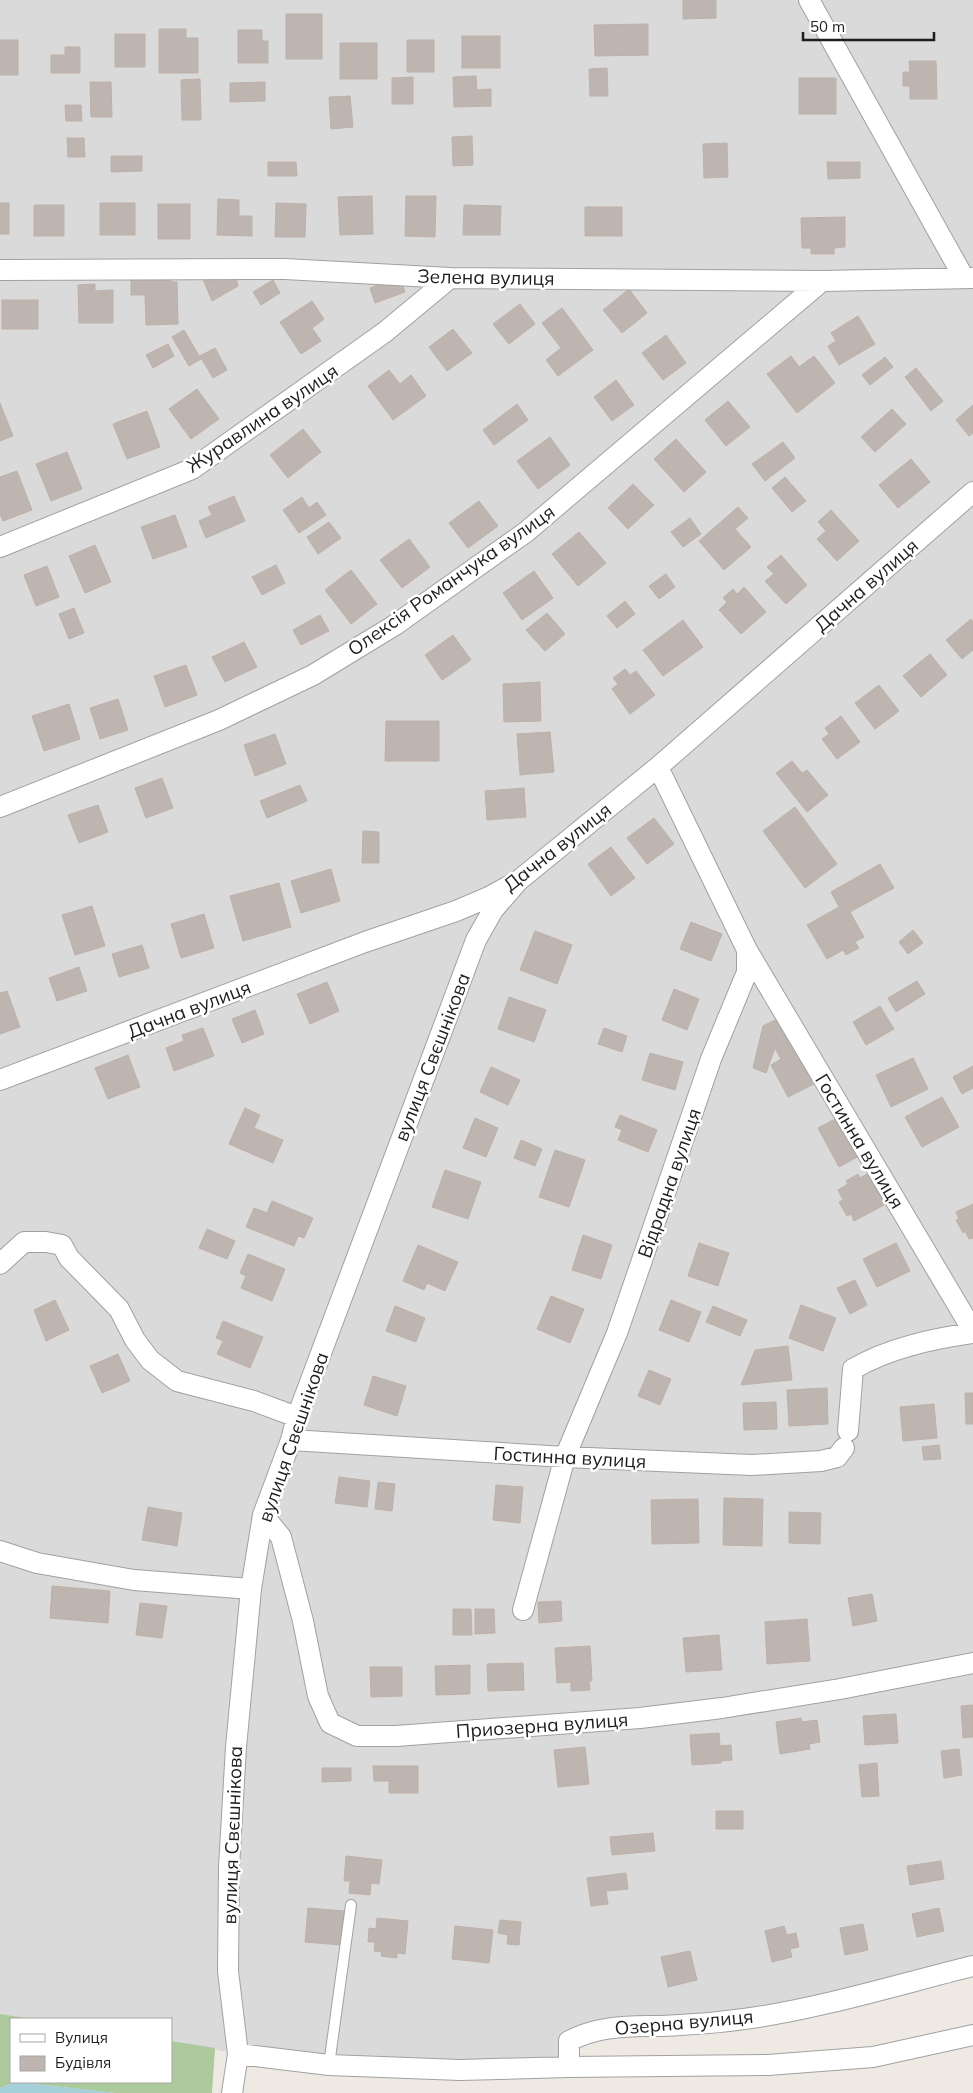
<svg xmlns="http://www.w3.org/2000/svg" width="973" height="2093" font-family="Mulish,sans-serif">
<rect width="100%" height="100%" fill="#eeeae3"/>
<!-- residential -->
<path fill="#dbdada" d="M0,0H973V1966L830,2001L583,2034L569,2067L238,2054L171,2041V2019H34L0,2014Z"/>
<!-- forest -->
<path fill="#acca9b" d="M0,2014L34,2019H11V2082H171V2041L215,2048L212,2093H115L17,2082L0,2088Z"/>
<!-- water -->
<path fill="#a6d0d9" d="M17,2082L108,2092L115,2093H0V2088Z"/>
<!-- building -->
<path fill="#beb5b0" stroke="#beb0a7" d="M683,0H716V18L683,19Z
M286,14H322V59H286Z
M648,24V55L595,56L594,25Z
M159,29H186V38H198V73H159Z
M238,30H262V41H268V63H238Z
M115,34H145V67H115Z
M462,36H500V68H462Z
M0,40H18V75H0Z
M407,40H434V72H407Z
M340,43H377V79H340Z
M65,47H80V73H51V55H65Z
M909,61H936L937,99H910V86H903V72H910Z
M607,68L608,96H590L589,69Z
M476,76L477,90L491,89V106L454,107L453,77Z
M413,77V104H392V78Z
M799,78H836V114H799Z
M200,79L201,120H182L181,80Z
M90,82H111L112,117H91Z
M265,82V101L230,102V83Z
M350,96L353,127L331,129L329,97Z
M65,105H81L82,121H66Z
M472,136L473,165L453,166L452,137Z
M67,138H84L85,157H68Z
M727,143L728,177L704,178L703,144Z
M111,156H142V171L111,172Z
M268,162H296L297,176H268Z
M827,162H860V178L828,179Z
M372,196L373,234L340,235L338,197Z
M406,196H436L435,237L405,236Z
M218,199L239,200V216H252V236L217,235Z
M0,203H9V234H0Z
M100,203H135V235H100Z
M276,203L306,204L305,237H275Z
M158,204H190V239H158Z
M34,205H64V236H34Z
M464,205L501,206L500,235H463Z
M585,207H622V236H585Z
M845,217V247L834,248V254H811V248H802L801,218Z
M170,272L171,282H177L178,324L146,325L145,295H131V274Z
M202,277H236L238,286L212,301Z
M400,277L405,292L375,303L370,288Z
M273,280L280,293L261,305L253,292Z
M95,284V291L113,290V323H79L78,285Z
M629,289L647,313L622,333L603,310Z
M2,300H38V329H2Z
M312,301L324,319L312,328L321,341L301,354L280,322Z
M520,304L535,324L509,344L493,324Z
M562,308L593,350L558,376L546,360L561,348L542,323Z
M858,316L875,344L839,365L828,346L836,341L831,333Z
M453,329L472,353L447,371L429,347Z
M184,330L201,359L189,366L172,337Z
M666,335L686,363L663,380L642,353Z
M168,344L174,356L153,368L146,355Z
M215,348L227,370L213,378L200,356Z
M791,356L799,367L814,356L835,383L797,413L767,374Z
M885,357L893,367L870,385L862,375Z
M916,368L943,401L931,411L905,377Z
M389,370L400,384L411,375L426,396L393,420L368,386Z
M616,380L634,405L612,421L594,397Z
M197,389L219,419L191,439L169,409Z
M728,401L750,427L726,446L705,420Z
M0,403L13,436L0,441Z
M517,404L528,420L494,445L483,430Z
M973,405V433L969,436L956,420Z
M892,409L906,424L875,452L861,437Z
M147,411L160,447L127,459L113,424Z
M303,429L321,452L288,478L270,455Z
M550,437L570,465L538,489L517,461Z
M676,439L706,472L684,492L654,459Z
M783,442L795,458L765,481L752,464Z
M67,452L82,489L51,501L36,464Z
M911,459L930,482L898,508L879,485Z
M17,471L32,510L3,521L0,514V477Z
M785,477L806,501L792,512L772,488Z
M633,484L654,505L628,529L608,508Z
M234,496L245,521L206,538L199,521L212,515L208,507Z
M302,497L309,508L317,502L326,515L299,533L283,510Z
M479,501L498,526L468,548L449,523Z
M738,507L748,518L735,529L751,547L724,570L699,541Z
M831,510L859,541L837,561L817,539L826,531L818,522Z
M175,515L187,547L153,559L141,527Z
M690,518L701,534L683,547L671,532Z
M329,522L341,538L318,554L307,537Z
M579,532L606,563L578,586L552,554Z
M409,539L430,567L402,588L380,560Z
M95,545L111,582L85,593L69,556Z
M781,555L807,585L786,604L765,581L774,574L767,567Z
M276,565L285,583L262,595L252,577Z
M47,566L59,597L36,606L24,575Z
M351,570L377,604L351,624L325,590Z
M534,571L553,598L522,620L503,593Z
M666,574L675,587L659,599L649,586Z
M744,587L766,612L741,634L719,610L727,602L723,598L733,589L737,594Z
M625,601L635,614L617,628L607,616Z
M74,608L84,633L69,639L59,614Z
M547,613L565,634L545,651L526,630Z
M320,615L329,631L301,645L293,630Z
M971,619L973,622V650L962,659L946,640Z
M683,620L703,647L663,676L643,650Z
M453,635L471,660L442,680L425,655Z
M244,642L257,667L225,682L212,657Z
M930,654L947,675L921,697L903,676Z
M186,665L197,695L165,707L154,676Z
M625,669L630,675L636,671L655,695L630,714L612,689L618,684L613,678Z
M540,682L541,721L504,722L503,684Z
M879,685L899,711L875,729L855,703Z
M118,699L128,730L100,739L90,708Z
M69,704L80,739L44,751L32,716Z
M841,716L860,742L837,759L822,739L829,734L825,728Z
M386,721H439V761H385Z
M550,732L554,772L520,775L517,734Z
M275,734L286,764L255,776L244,745Z
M792,761L802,773L807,770L828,795L807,812L776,773Z
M162,778L173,808L146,818L135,788Z
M300,785L307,801L267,818L260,801Z
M524,788L526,817L487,820L485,791Z
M98,805L108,832L79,843L68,815Z
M795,807L837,864L805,888L763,831Z
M654,818L674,844L647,864L627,838Z
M363,831L379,832V863H362Z
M611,847L635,878L611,896L588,864Z
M880,864L894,888L850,912L864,937L855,942L859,948L846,955L843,950L827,959L807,925L839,907L831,892Z
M331,869L340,901L301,913L291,881Z
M279,883L291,927L243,941L230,896Z
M92,906L105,946L75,955L62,915Z
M204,914L214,948L181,958L171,924Z
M691,922L722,934L711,961L680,949Z
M913,930L923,943L908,954L899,942Z
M535,931L572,945L557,984L520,970Z
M142,945L149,968L119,977L112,954Z
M79,967L87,991L57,1001L49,978Z
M917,981L925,994L896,1012L888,998Z
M327,982L339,1011L310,1024L297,994Z
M674,989L699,999L687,1030L662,1020Z
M7,991L20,1027L0,1034V993Z
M509,997L546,1010L534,1042L498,1029Z
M880,1006L894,1029L866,1045L853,1022Z
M255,1010L264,1034L242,1043L232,1019Z
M781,1017L816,1083L788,1097L771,1065L781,1059L775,1048L766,1073L753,1068L763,1026Z
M203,1028L214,1056L174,1071L166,1048L184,1041L182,1035Z
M604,1028L627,1036L622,1052L598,1044Z
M650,1053L683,1062L675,1090L642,1080Z
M128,1055L140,1087L108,1099L95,1068Z
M913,1058L928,1089L891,1107L876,1075Z
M973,1066V1088L962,1094L953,1077Z
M491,1067L520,1080L508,1105L480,1092Z
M942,1097L959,1127L922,1147L905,1117Z
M245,1108L260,1115L254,1128L283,1140L273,1163L229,1144Z
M620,1115L657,1130L648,1152L618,1140L622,1130L615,1127Z
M839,1117L859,1156L839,1167L818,1128Z
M475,1118L498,1128L486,1157L463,1148Z
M521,1140L542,1149L535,1166L514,1158Z
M555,1150L585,1160L569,1207L539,1197Z
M445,1170L481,1182L468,1219L432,1207Z
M869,1173L886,1204L854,1221L851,1214L847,1216L839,1202L843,1200L838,1190L848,1184L846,1181L858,1174L860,1178Z
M272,1201L313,1218L304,1238L298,1236L294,1246L246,1227L254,1208L267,1213Z
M973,1204V1238L969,1239L965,1231L963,1233L956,1220L959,1219L956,1212Z
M207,1229L235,1241L227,1259L199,1248Z
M583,1235L612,1245L601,1279L572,1270Z
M699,1243L729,1253L718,1286L688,1276Z
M896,1243L910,1271L877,1287L863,1259Z
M418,1245L458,1262L445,1291L427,1283L424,1290L403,1281Z
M248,1254L285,1269L272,1301L241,1288L246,1276L240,1273Z
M855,1280L867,1305L850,1314L837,1288Z
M551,1296L584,1309L570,1343L537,1329Z
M55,1300L69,1330L46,1341L34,1310Z
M671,1300L701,1312L689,1342L659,1330Z
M801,1305L836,1318L823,1351L789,1338Z
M395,1306L425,1318L416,1342L386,1331Z
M713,1306L747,1320L740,1336L706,1322Z
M223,1321L263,1337L250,1368L217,1354L223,1341L216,1338Z
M788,1346L792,1380L741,1385L755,1350Z
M118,1354L130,1381L102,1393L90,1366Z
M649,1370L671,1379L660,1405L638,1396Z
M373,1376L406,1386L397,1416L364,1405Z
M827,1388L828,1424L789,1426L787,1390Z
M965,1393H973V1424H966Z
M776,1402L777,1429L744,1430L743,1403Z
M934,1404L937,1438L903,1441L900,1407Z
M939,1445L941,1459L924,1460L922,1447Z
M339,1477L370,1481L367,1507L335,1503Z
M378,1482L395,1484L392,1511L375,1509Z
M496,1485L523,1487L520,1523L493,1520Z
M724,1498L763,1499L762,1546L723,1545Z
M698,1499L699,1543L652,1544L651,1500Z
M148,1507L182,1513L177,1546L142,1540Z
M789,1512L821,1513L820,1544L789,1543Z
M52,1586L110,1591L108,1623L50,1618Z
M872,1594L877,1621L853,1626L848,1598Z
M561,1601L562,1621L539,1623L538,1602Z
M140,1603L167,1606L162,1638L136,1635Z
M453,1609H471L472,1635H453Z
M475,1609H494L495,1633L475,1634Z
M807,1619L810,1661L767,1664L765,1622Z
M719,1635L722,1670L686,1672L683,1638Z
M590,1646L592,1681H589L590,1690L571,1691V1682L557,1683L555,1648Z
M523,1663L524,1690L488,1691L487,1664Z
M470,1665V1694L436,1695L435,1666Z
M370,1667H402V1696L371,1697Z
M973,1705V1737L963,1738L961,1706Z
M896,1714L898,1743L865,1745L863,1716Z
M801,1718L802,1722L817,1720L820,1742L809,1744L810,1749L780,1754L776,1722Z
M719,1733L720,1746L731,1745L732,1760L721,1761V1763L692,1765L690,1735Z
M585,1747L589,1784L558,1787L554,1750Z
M959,1749L962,1775L944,1778L941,1751Z
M877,1763L879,1796L862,1797L859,1765Z
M373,1766H418V1793H389V1781H374Z
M322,1768H351V1781L322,1782Z
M716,1811H743V1829H716Z
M653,1833L655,1851L612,1855L610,1837Z
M346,1856L382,1860L379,1884L371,1883L370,1895L349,1893L350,1881H344Z
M941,1861L944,1879L910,1885L907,1866Z
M626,1873L628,1889L606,1891L608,1904L591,1906L587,1878Z
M308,1908L344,1911L341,1945L305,1942Z
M939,1908L944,1931L917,1937L912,1914Z
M377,1918L408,1921L405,1954L397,1953V1958L381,1956L382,1952L374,1951L375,1942H368L369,1928L376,1929Z
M500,1920L521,1922L519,1945L507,1944L508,1935L498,1933Z
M863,1924L868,1950L845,1955L840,1928Z
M455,1926L493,1930L489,1963L452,1959Z
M784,1926L787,1935L796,1933L799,1947L790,1949L792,1957L772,1962L765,1931Z
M690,1951L697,1980L668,1987L661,1957Z"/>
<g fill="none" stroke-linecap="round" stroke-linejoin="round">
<!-- service casing -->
<g stroke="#a1a1a1" stroke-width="12">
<path id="service" d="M329,2065L351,1905"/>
</g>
<!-- minor casing -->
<g stroke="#a1a1a1" stroke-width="22">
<path id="minor" d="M809,0L964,278
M0,270L285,269L450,278L822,281L973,278
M0,547L192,469L385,332L450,278
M0,807L219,720L313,675L395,625L526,532L822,281
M747,950L973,1331
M0,1080L365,942L456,911L489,897L518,881L658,767L973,492
M0,1264L24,1242H46L62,1245L69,1258L119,1309L135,1340L150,1360L177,1381L254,1401L297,1417
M848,1431L853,1369C889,1348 932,1339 973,1333
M291,1440L565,1457L752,1465L821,1461L837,1457L844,1448
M263,1515L281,1537L303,1621L318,1696L330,1723L357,1736H396L640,1718L722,1708L840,1689L973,1663
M0,1551L37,1563L134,1580L251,1589
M523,1610L565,1457L617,1333L711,1059L747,972V950L658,767
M238,2054L329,2065L460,2070L569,2067V2041C607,2022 640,2028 680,2025C702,2024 723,2022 744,2019C819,2009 900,1984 973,1966
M569,2067L768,2065L873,2057L973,2035
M232,2093L238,2054L228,1971L229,1867L236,1747L251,1589L263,1515L291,1440L297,1417L476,940L493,910L518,881"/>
</g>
<!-- service -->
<use href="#service" stroke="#fff" stroke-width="10"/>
<!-- minor -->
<use href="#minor" stroke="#fff" stroke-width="20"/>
</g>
<g text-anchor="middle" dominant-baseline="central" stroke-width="5" stroke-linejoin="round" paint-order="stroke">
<!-- street labels -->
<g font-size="19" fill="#1d1d1d" stroke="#fff">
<text transform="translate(486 277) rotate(1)">Зелена вулиця</text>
<text transform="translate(262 418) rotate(-34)">Журавлина вулиця</text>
<text transform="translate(451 580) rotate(-35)">Олексія Романчука вулиця</text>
<text transform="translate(866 585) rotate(-41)">Дачна вулиця</text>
<text transform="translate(557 847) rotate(-38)">Дачна вулиця</text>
<text transform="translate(189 1009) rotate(-21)">Дачна вулиця</text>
<text transform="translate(432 1057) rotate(-69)">вулиця Свєшнікова</text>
<text transform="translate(860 1141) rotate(59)">Гостинна вулиця</text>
<text transform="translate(669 1183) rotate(-71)">Відрадна вулиця</text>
<text transform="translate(293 1437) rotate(-71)">вулиця Свєшнікова</text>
<text transform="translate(570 1457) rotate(3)">Гостинна вулиця</text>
<text transform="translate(542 1725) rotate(-4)">Приозерна вулиця</text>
<text transform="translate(232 1835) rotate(-88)">вулиця Свєшнікова</text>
<text transform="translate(684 2022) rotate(-5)">Озерна вулиця</text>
</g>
</g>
<!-- legend -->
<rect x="10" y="2018" width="162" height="65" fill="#ffffff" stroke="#a5a5a5"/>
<rect x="20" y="2034" width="25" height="8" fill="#ffffff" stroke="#a5a5a5"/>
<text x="55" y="2043" font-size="15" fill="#1d1d1d">Вулиця</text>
<rect x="20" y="2056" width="25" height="15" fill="#beb5b0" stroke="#a5a5a5"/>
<text x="55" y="2068" font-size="15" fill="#1d1d1d">Будівля</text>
<!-- scale -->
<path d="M803 32v8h131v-8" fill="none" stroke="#1d1d1d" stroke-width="2.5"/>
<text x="810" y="32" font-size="15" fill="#1d1d1d" stroke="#ffffff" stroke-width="4" paint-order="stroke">50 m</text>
</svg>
